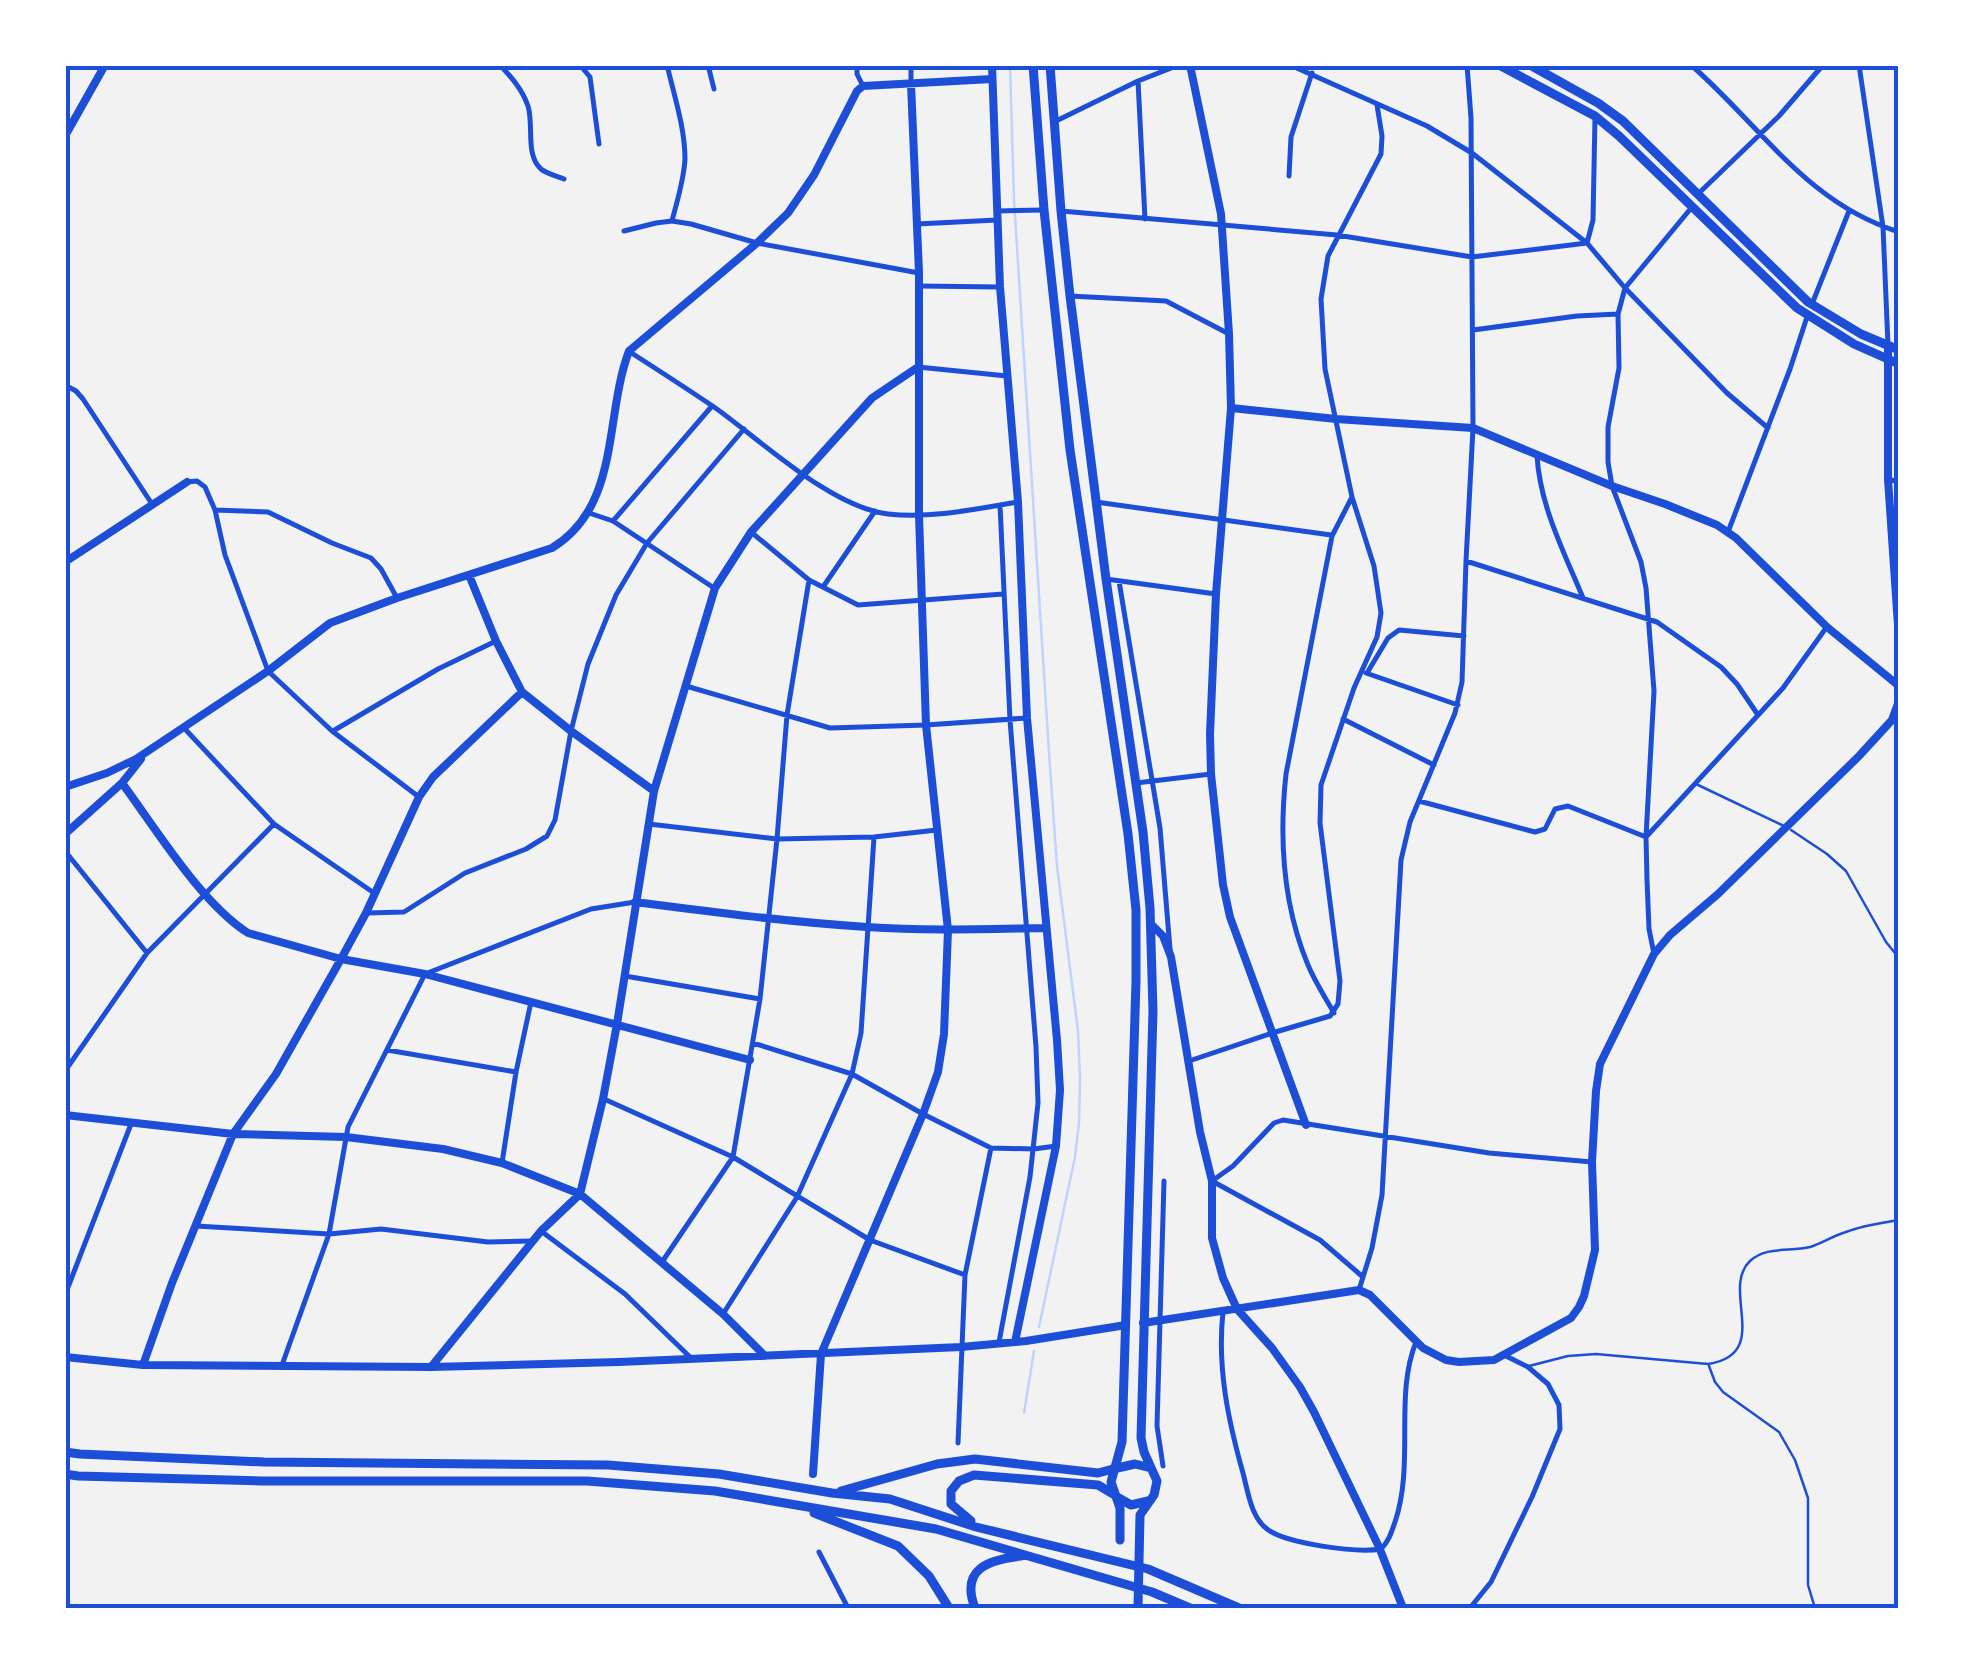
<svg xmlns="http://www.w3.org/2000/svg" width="1964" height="1673" font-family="Raleway,sans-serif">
<rect width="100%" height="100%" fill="#f2f2f2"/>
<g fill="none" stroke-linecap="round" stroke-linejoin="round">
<!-- stream -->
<path stroke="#bfd3fe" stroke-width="2.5" d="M1010,65L1014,200L1049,753L1057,866L1078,1031L1080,1078L1079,1123L1075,1157L1039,1327
M1024,1413L1034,1351"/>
<!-- service -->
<path stroke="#1d4ed8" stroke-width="2.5" d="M1696,784L1784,826
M1791,830L1827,854L1846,871L1886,942L1899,958
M1529,1366L1568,1356L1596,1354L1708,1364C1773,1354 1720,1289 1750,1261C1766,1246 1790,1252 1810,1247C1822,1243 1833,1236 1846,1232C1863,1225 1881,1223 1899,1220
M1709,1366L1715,1382L1723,1392L1779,1432L1795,1460L1808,1498V1585L1815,1608"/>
<!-- minor -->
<path stroke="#1d4ed8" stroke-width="5" d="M500,65C512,78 522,89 528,106C534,125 525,155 541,169C547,174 557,176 564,179
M580,65L590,77L599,144
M667,65C674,95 685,128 685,159C684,180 677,201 672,221
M708,65L714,89
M857,65V74L863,86
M911,65V82
M1290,65L1427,126L1472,153L1587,243L1625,288L1727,393L1768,428
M1691,65C1760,125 1806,203 1899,232
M1859,65L1883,227L1888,345
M1138,81L1145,219
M1056,121L1138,81L1179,65
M1289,176L1291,137L1312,73
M1698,194L1779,116L1823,65
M997,211L1044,210
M1061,211L1337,235L1472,257L1587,243L1593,220L1595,117
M917,224L997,220
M624,231L656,223L672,221L691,224L757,243L919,273
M919,286L1000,287
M1070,296L1166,301L1229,334
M1812,304L1849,211
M1473,330L1577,316L1618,314
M630,352C658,370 686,388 714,407C761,440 830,507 888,514C930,519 976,509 1018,502
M918,367L1007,376
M65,385L76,391L83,399L152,504
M1537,456C1540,506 1564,552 1583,598
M1888,479L1899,482
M187,482L197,481L205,487L215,510L225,555L268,671L332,731L419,797
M1096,502L1331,535
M215,510L268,512L332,543L371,558L381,569L397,598
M589,513L613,521L714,588
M613,521L712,406
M751,532L809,580L858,605L1003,594
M1728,532L1790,369L1807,317
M1466,561L1657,622L1721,667L1737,684L1758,715
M1106,579L1216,594
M1119,581L1160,828L1170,949
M823,587L875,511
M1366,673L1458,705
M1367,673L1388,638L1399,630L1464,636
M686,686L830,728L926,725L1027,718
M1343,719L1434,765
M184,728L274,824L374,893
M333,731L438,669L496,641
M1136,783L1211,774
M1419,801L1535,832L1545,829L1555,809L1568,806L1646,837L1783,688L1826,628
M649,824L777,839L874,837L937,830
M65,851L147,953
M367,913L404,912L465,873L526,849L547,836L555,820L571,731L588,664L616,595L647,543L744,429
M1654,954L1649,929L1647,880L1646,837L1654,691L1646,588L1641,562L1612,486L1608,462V427L1619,368L1618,314L1625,288L1692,207
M625,976L760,999
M1334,1013C1325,997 1315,982 1308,965C1283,905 1279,838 1286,774L1332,536L1352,497
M753,1043L852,1074L923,1114L991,1148L1034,1149L1056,1146
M387,1050L516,1072
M1189,1061L1272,1033L1330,1016L1338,1004L1340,981L1320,823L1321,785L1354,688L1377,637L1381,613L1374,566L1352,497L1325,369L1321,299L1328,256L1381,154L1382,136L1377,105
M65,1071L147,953L274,824
M604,1099L733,1157L870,1240L965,1275
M502,1163L516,1072L531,1002
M1212,1181L1233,1166L1274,1123L1283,1120L1489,1153L1592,1162
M1212,1181L1320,1240L1363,1277
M196,1226L329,1234L381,1229L488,1242L532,1241
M541,1231L625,1294L691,1358
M662,1262L733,1157L760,999L777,839L787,715L809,580
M1359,1290L1372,1248L1382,1195L1401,860L1410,822L1455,713L1462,682L1466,561L1473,428L1471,118L1467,65
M65,1295L131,1124
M1223,1312C1217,1367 1228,1420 1243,1473C1248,1492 1251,1517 1267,1529C1286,1544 1357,1553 1381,1549C1389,1541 1391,1533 1395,1522C1415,1463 1394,1396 1416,1342
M723,1314L797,1197L852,1074L861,1033L874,837
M999,1342L1030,1177L1038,1103L1036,1047L1010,720L1000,505
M282,1365L329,1234L348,1127L425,974L591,909L635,902
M958,1443L965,1275L991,1148
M1163,1466L1157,1426L1164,1181
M819,1552L848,1608
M1470,1608L1491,1582L1532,1497L1560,1429L1559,1405L1548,1384L1528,1367L1506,1356"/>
<!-- tertiary -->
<path stroke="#1d4ed8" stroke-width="8" d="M992,65L1000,287L1018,502L1027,718L1057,1040L1060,1090L1056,1146L1015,1342
M1190,65L1221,214L1229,334L1231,408L1216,594L1210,734L1211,774L1223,885L1230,917L1306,1125
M65,136L105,65
M1888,346V479L1899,640
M1231,408L1336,419L1473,428L1612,486L1665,504L1717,525L1736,538L1827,627L1899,686
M65,562L187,482
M469,575L496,641L522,692L571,731L654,791
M122,783C156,829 201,903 248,933L341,959L425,974L750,1060
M65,787L107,773L136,759L268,671L330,623L397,598L552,548C621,506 604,417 629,351L757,243L788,213L814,175L857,91L863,86L992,79
M65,834L122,783L141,759
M635,902C712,912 789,922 867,927C926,931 986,929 1045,928
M1151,924L1163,936L1171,957L1200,1132L1212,1181V1238L1223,1278L1237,1309L1272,1348L1300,1387L1314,1412L1379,1547L1403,1608
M65,1115L233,1134L346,1137L443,1149L502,1163L580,1194L723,1314L765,1356
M1143,1323L1359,1290L1370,1295L1423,1348L1446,1360L1459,1362L1494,1360L1571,1318L1579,1307L1584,1296L1595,1250L1592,1162L1596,1091L1600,1064L1654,954L1670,935L1718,894L1859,756L1892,720L1899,701
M65,1357L143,1365L431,1367L619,1362L961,1347L1026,1341L1126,1325
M143,1365L172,1283L233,1134L276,1074L341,959L366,913L419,797L433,777L522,692
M431,1367L541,1231L580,1194L603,1099L617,1024L654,791L715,588L751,532L872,398L918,367
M813,1474L821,1354L923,1114L938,1072L944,1034L948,930L926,725L919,515V273L911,84"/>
<!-- primary -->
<path stroke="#1d4ed8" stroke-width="9" d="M1033,65L1044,210L1070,450L1128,834L1136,910V981L1122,1442L1111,1482L1120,1508V1540
M1050,65L1061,211L1070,296L1106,579L1143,832L1150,908L1153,1011L1141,1438L1144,1452L1157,1481L1154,1495L1140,1515L1138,1608
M1499,65L1595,116L1619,136L1797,308L1854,344L1899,364
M1530,65L1598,103L1623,121L1808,302L1861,334L1899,350
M1113,1469L1135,1464L1151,1468
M1117,1497L1131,1505L1148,1501"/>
<!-- trunk -->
<path stroke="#1d4ed8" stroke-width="9" d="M65,1452L80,1454L264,1462L608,1465L719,1474L832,1493L890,1499L976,1527L1148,1569L1239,1608
M65,1474L78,1476L262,1481H587L715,1491L936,1529L1152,1592L1190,1608
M841,1491L937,1464L975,1459L1098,1473L1113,1469
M814,1513L898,1546L929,1576L949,1608
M971,1521L951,1504V1491L959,1481L974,1475L1098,1485L1115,1495
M975,1608C960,1569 988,1560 1021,1556"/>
</g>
<!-- border -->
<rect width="1964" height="1673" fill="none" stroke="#ffffff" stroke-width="135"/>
<rect x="68" y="68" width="1828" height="1538" fill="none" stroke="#1d4ed8" stroke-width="4"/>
</svg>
